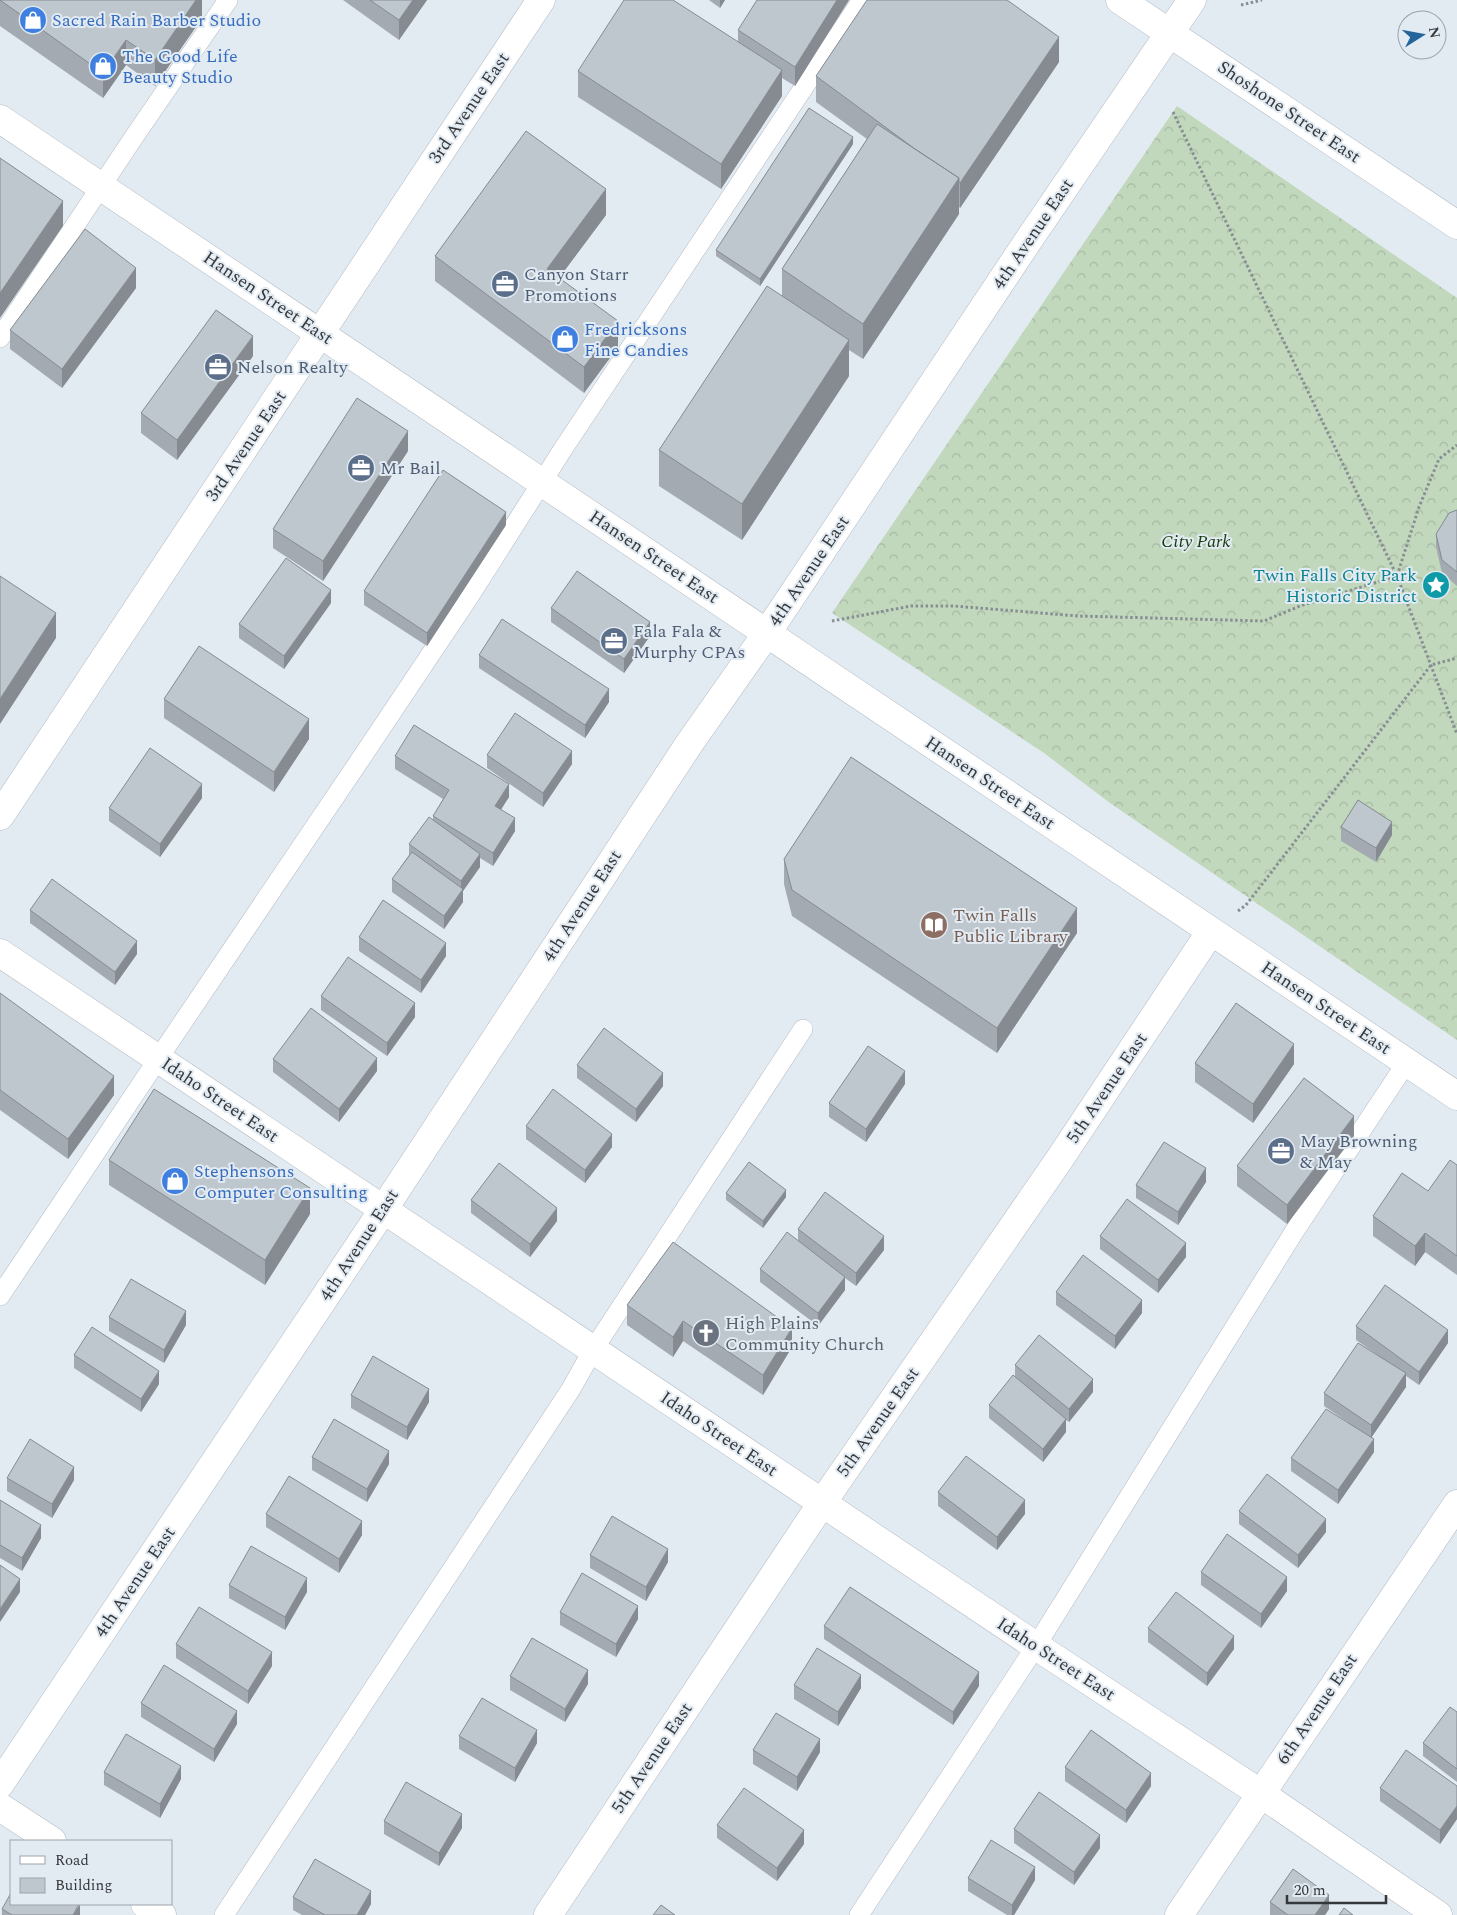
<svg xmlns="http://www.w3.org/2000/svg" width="1457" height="1915" font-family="Spectral,serif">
<defs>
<pattern id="forest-crowns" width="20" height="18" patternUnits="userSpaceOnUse" patternTransform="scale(1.25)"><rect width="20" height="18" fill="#c1d8bc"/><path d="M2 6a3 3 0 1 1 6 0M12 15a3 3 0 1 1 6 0" fill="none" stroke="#a6baa2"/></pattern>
</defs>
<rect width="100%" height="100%" fill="#e2eaf2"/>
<!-- forest -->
<path fill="url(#forest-crowns)" d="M1177,106L1457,298V1040L1110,803L1044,753L832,613Z"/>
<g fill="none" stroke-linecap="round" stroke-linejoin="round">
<!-- lane casing -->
<g stroke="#b4bbc3" stroke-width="20">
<path id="lane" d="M0,338L136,134L228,0
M0,1296L158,1059L366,751L469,597L563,449L862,0
M224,1915L571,1389L593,1350L803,1029
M859,1915L1036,1646L1294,1232L1407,1062"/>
</g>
<!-- street casing -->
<g stroke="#b4bbc3" stroke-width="29">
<path id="street" d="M0,119L1457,1096
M0,816L541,0
M0,1784L383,1210L689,744L767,633L1030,238L1192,0
M0,1807L52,1841
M145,1904L162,1915
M548,1915L822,1503L1059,1160L1211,931
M1179,1915L1457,1504"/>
</g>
<!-- secondary casing -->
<g stroke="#b4bbc3" stroke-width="29">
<path id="secondary" d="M0,953L1036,1646L1260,1793L1438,1915"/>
</g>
<!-- primary casing -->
<g stroke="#b4bbc3" stroke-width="29">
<path id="primary" d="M1120,0L1457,225"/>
</g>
<!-- path -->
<path stroke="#888e93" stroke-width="3" stroke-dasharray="2.5 2.5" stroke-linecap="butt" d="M1241,5L1262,0
M1173,112L1397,576L1457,734
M832,621L911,606H954L1078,616L1264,621L1300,606L1397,576L1419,507L1439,459L1457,445
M1238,911L1246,905L1431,665L1457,658"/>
<!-- lane -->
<use href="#lane" stroke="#fff" stroke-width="19"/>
<!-- street -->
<use href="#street" stroke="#fff" stroke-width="28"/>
<!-- secondary -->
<use href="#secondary" stroke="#fff" stroke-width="28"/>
<!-- primary -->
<use href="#primary" stroke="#fff" stroke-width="28"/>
</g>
<!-- wall -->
<path fill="#a3aab1" d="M0,0H202V18L155,86L126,65L103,98L0,26Z
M343,0H427L399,40Z
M709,0H725L720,8Z
M849,0L795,86L782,78V96L721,189L578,97V71L738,42V30Z
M1059,62L960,208L959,207V214L863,359L849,350V376L742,540L659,486V450L782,296V269L867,139L816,102V76Z
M853,144L760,286L716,256V250Z
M606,215L559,278L618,347L584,393L435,281V256Z
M136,288L62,388L10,349V330Z
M253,356L177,460L141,433V413Z
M408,451L323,581L273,548V529Z
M1457,510V586L1442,573L1436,547V534Z
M506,525L427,646L364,605V591Z
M331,603L284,669L239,638V624Z
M551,608L650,636L624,673L551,622Z
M479,655L609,702L585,738L479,668Z
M164,699L309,739L274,792L164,718Z
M487,755L572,764L543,807L487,768Z
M395,756L509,797L501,809L515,831L493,866L480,858V867L463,891V902L444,929L392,892V879L409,855V844L433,820V816L443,799L395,769Z
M202,798L160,857L109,821V808Z
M1341,827L1392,835L1376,862L1341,841Z
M784,859L1077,933L997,1053L792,916L784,884Z
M30,910L137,954L115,985L30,923Z
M359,937L446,956L421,993L359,951Z
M0,993L114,1095L68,1159L0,1110Z
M321,996L415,1017L387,1056L321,1010Z
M273,1059L377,1071L339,1122L273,1072Z
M1195,1063L1294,1064L1253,1123L1195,1082Z
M577,1065L663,1086L636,1122L577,1078Z
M905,1084L866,1142L829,1117V1103Z
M526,1126L612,1147L585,1183L526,1139Z
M1354,1136L1287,1224L1237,1186V1166Z
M109,1160L310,1214L265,1285L109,1185Z
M1457,1165V1275L1425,1252L1415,1266L1373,1236V1216L1428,1191Z
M1206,1182L1178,1225L1136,1198V1185Z
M726,1193L786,1197L763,1228L726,1200Z
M471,1200L557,1221L530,1257L471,1213Z
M798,1229L884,1250L856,1286L845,1278V1290L818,1326L760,1282V1269L798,1241Z
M1100,1236L1186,1257L1158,1293L1100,1249Z
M1056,1292L1142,1313L1115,1349L1056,1305Z
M627,1305L792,1347L763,1395L683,1341L673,1357L627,1325Z
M109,1317L186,1325L164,1363L109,1331Z
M1356,1326L1448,1343L1419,1385L1406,1376V1387L1371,1438L1374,1452L1338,1504L1291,1471V1458L1349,1423L1324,1406V1393L1379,1356L1356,1340Z
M74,1355L159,1384L141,1412L74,1368Z
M1015,1365L1093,1392L1069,1422L1066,1420V1432L1043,1462L989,1418V1405L1015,1377Z
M351,1395L429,1402L407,1440L351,1408Z
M312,1457L389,1464L367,1502L312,1470Z
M7,1478L74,1480L52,1518L7,1491Z
M938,1492L1025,1514L997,1550L938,1506Z
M0,1500L41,1538L22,1571L0,1558Z
M1239,1511L1326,1532L1298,1568L1239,1524Z
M266,1514L362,1535L339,1573L266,1527Z
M590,1555L668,1562L646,1601L590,1568Z
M1201,1572L1287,1591L1261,1628L1201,1585Z
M229,1585L307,1592L285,1630L229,1598Z
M560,1612L638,1619L616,1657L560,1625Z
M824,1626L979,1686L953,1725L824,1639Z
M1148,1628L1234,1649L1207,1686L1148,1642Z
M176,1644L272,1666L248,1704L176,1658Z
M510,1676L588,1684L565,1722L510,1690Z
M794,1685L861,1688L838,1726L794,1699Z
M141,1703L237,1724L214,1762L141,1717Z
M1457,1712V1782L1423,1756V1743Z
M459,1736L537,1743L515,1782L459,1749Z
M753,1750L820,1752L797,1791L753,1764Z
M1065,1767L1151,1786L1126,1823L1065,1781Z
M104,1772L181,1779L160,1818L104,1785Z
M1457,1786V1819L1440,1844L1380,1801V1788Z
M384,1821L462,1828L439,1866L384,1834Z
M717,1825L804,1844L777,1881L717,1838Z
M1014,1829L1100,1848L1074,1885L1014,1843Z
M968,1878L1035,1880L1014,1915H1007L968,1891Z
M293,1897L371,1904L365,1915H302L293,1910Z
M1270,1902L1329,1909L1325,1915H1270Z
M2,1909L80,1915H2Z"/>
<!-- shaded-wall -->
<path fill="#858b90" d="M196,0H202V18L155,86V60Z
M413,0H427L399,40V20Z
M720,0H725L720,8Z
M837,0H849L795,86V67Z
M1059,37V62L960,208V183Z
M126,40V65L103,98V73Z
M782,70V96L721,189V164Z
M853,137V144L760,286V279Z
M959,178V214L863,359V324Z
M606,189V215L547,294V269Z
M63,201V226L0,318V293Z
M136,268V288L62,388V369Z
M618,321V347L584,393V367Z
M253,336V356L177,460V440Z
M849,340V376L742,540V504Z
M408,431V451L323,581V561Z
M506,512V525L427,646V633Z
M331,590V603L284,669V656Z
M56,613V638L0,724V699Z
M650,622V636L624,673V659Z
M609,689V702L585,738V725Z
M309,719V739L274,792V772Z
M572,751V764L543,807V793Z
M202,784V798L160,857V844Z
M509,784V797L495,819V806Z
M515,818V831L493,866V853Z
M1392,822V835L1376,862V848Z
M480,854V867L463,891V902L444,929V916L461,892V881Z
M1077,908V933L997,1053V1028Z
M137,941V954L115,985V972Z
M446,943V956L421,993V980Z
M415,1003V1017L387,1056V1043Z
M1294,1044V1064L1253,1123V1104Z
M377,1058V1071L339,1122V1109Z
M905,1071V1084L866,1142V1129Z
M663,1073V1086L636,1122V1109Z
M114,1076V1095L68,1159V1139Z
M1354,1116V1136L1287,1224V1205Z
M612,1134V1147L585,1183V1170Z
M1206,1168V1182L1178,1225V1212Z
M310,1188V1214L265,1285V1260Z
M786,1190V1197L763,1228V1221Z
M557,1208V1221L530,1257V1244Z
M1425,1233V1252L1415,1266V1246Z
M884,1236V1250L856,1286V1273Z
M1186,1243V1257L1158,1293V1280Z
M845,1277V1290L818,1326V1313Z
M1142,1300V1313L1115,1349V1336Z
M186,1311V1325L164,1363V1350Z
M683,1321V1341L673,1357V1337Z
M792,1328V1347L763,1395V1375Z
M1448,1330V1343L1419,1385V1372Z
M159,1371V1384L141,1412V1399Z
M1406,1373V1387L1371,1438V1425Z
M1093,1379V1392L1069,1422V1409Z
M429,1389V1402L407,1440V1427Z
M1066,1419V1432L1043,1462V1449Z
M1374,1439V1452L1338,1504V1490Z
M389,1451V1464L367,1502V1489Z
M74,1467V1480L52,1518V1504Z
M1025,1500V1514L997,1550V1537Z
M1326,1519V1532L1298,1568V1555Z
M362,1521V1535L339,1573V1559Z
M41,1525V1538L22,1571V1558Z
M668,1549V1562L646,1601V1587Z
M1287,1577V1591L1261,1628V1614Z
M307,1578V1592L285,1630V1617Z
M20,1579V1592L0,1622V1609Z
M638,1606V1619L616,1657V1644Z
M1234,1636V1649L1207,1686V1673Z
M272,1652V1666L248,1704V1691Z
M588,1670V1684L565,1722V1709Z
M979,1672V1686L953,1725V1712Z
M861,1675V1688L838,1726V1712Z
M237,1711V1724L214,1762V1749Z
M537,1730V1743L515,1782V1768Z
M820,1739V1752L797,1791V1777Z
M181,1766V1779L160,1818V1804Z
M1151,1773V1786L1126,1823V1810Z
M1457,1806V1819L1440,1844V1830Z
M462,1814V1828L439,1866V1853Z
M804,1830V1844L777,1881V1868Z
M1100,1835V1848L1074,1885V1872Z
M1035,1867V1880L1014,1915H1012V1905Z
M371,1891V1904L365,1915H357Z
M1329,1895V1909L1325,1915H1315Z
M80,1904V1915H73Z"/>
<!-- building -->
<path fill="#bec6ce" stroke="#858b90" d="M0,0H196L155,60L126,40L103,73Z
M370,0H413L399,20Z
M624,0H673L782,70L721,164L578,71Z
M757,0H837L795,67L738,30Z
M867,0H1007L1059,37L960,183L959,182V178L915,149L816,76Z
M809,108L853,137L760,279L716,250Z
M877,124L959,178L863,324L782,269Z
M526,131L606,189L547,269L618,321L584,367L435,256Z
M0,158L63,201L0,293Z
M85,229L136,268L62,369L10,330Z
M767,286L849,340L742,504L659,450Z
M216,310L253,336L177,440L141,413Z
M357,398L408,431L323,561L273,529Z
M443,470L506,512L427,633L364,591Z
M1457,510V572L1442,560L1436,534L1449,513Z
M286,558L331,590L284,656L239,624Z
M577,571L650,622L624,659L551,608Z
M0,576L56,613L0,699Z
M502,619L609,689L585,725L479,655Z
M199,646L309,719L274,772L164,699Z
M515,713L572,751L543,793L487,755Z
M414,725L509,784L495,806L515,818L493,853L433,816L449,790L395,756Z
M150,748L202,784L160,844L109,808Z
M851,757L1077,908L997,1028L792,890L784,859Z
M1358,800L1392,822L1376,848L1341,827Z
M429,817L480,854L461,881L409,844Z
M412,852L463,889L444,916L392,879Z
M52,879L137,941L115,972L30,910Z
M383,900L446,943L421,980L359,937Z
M348,957L415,1003L387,1043L321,996Z
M0,993L114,1076L68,1139L0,1090Z
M1236,1003L1294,1044L1253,1104L1195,1063Z
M311,1008L377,1058L339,1109L273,1059Z
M604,1028L663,1073L636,1109L577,1065Z
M868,1046L905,1071L866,1129L829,1103Z
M1304,1078L1354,1116L1287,1205L1237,1166Z
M154,1089L310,1188L265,1260L109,1160Z
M553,1089L612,1134L585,1170L526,1126Z
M1164,1142L1206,1168L1178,1212L1136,1185Z
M1450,1160L1457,1165V1256L1425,1233L1415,1246L1373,1216L1402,1173L1428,1191Z
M749,1162L786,1190L763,1221L726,1193Z
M499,1163L557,1208L530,1244L471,1200Z
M825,1192L884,1236L856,1273L798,1229Z
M1127,1199L1186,1243L1158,1280L1100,1236Z
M787,1232L845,1277L818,1313L760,1269Z
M673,1242L792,1328L763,1375L683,1321L673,1337L627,1305Z
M1083,1255L1142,1300L1115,1336L1056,1292Z
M131,1279L186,1311L164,1350L109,1317Z
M1385,1285L1448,1330L1419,1372L1356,1326Z
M92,1327L159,1371L141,1399L74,1355Z
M1039,1335L1093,1379L1069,1409L1015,1365Z
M1358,1343L1406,1373L1371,1425L1324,1393Z
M373,1356L429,1389L407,1427L351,1395Z
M1013,1375L1066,1419L1043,1449L989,1405Z
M1326,1409L1374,1439L1338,1490L1291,1458Z
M334,1419L389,1451L367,1489L312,1457Z
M30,1439L74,1467L52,1504L7,1478Z
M966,1456L1025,1500L997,1537L938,1492Z
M1267,1474L1326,1519L1298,1555L1239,1511Z
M289,1476L362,1521L339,1559L266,1514Z
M0,1500L41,1525L22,1558L0,1545Z
M612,1516L668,1549L646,1587L590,1555Z
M1227,1534L1287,1577L1261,1614L1201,1572Z
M251,1546L307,1578L285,1617L229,1585Z
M0,1565L20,1579L0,1609Z
M582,1573L638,1606L616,1644L560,1612Z
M850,1587L979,1672L953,1712L824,1626Z
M1176,1592L1234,1636L1207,1673L1148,1628Z
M199,1607L272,1652L248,1691L176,1644Z
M532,1638L588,1670L565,1709L510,1676Z
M817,1648L861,1675L838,1712L794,1685Z
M164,1665L237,1711L214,1749L141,1703Z
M482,1698L537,1730L515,1768L459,1736Z
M1450,1707L1457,1712V1769L1423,1743Z
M776,1713L820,1739L797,1777L753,1750Z
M1091,1730L1151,1773L1126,1810L1065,1767Z
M126,1734L181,1766L160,1804L104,1772Z
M1406,1750L1457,1786V1806L1440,1830L1380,1788Z
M406,1782L462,1814L439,1853L384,1821Z
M744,1788L804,1830L777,1868L717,1825Z
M1039,1792L1100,1835L1074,1872L1014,1829Z
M991,1840L1035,1867L1012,1905L968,1878Z
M315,1859L371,1891L357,1915H325L293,1897Z
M1293,1869L1329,1895L1315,1915H1288L1270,1902Z
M11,1893V1904H79L73,1915H12L2,1909Z
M661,1905L675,1915H653Z
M1344,1908L1353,1915H1339Z"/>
<!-- icons -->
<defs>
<g id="shop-disc" transform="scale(1.4375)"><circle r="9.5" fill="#3f7fe0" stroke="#e2eaf2"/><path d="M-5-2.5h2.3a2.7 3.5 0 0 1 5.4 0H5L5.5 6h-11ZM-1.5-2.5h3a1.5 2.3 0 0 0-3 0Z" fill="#fff"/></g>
<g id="office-disc" transform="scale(1.4375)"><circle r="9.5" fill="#5c6f8a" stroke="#e2eaf2"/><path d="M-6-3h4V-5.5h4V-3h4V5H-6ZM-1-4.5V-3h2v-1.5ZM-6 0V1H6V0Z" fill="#fff"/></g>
<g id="sight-disc" transform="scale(1.4375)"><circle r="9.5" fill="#0f9aa8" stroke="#e2eaf2"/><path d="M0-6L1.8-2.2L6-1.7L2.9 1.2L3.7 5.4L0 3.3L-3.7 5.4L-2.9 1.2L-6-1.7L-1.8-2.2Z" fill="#fff"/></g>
<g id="library-disc" transform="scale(1.4375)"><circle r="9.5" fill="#8d6e63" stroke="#e2eaf2"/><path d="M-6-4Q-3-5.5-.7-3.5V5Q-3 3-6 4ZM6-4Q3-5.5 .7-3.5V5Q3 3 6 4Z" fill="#fff"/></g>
<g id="church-disc" transform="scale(1.4375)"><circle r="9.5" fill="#6b7280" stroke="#e2eaf2"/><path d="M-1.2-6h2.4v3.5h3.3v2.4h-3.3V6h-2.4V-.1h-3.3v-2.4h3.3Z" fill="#fff"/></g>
</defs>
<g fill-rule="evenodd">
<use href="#shop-disc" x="33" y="20"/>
<use href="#shop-disc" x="103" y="66"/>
<use href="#office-disc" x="505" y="284"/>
<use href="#shop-disc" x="565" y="339"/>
<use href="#office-disc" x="218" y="367"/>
<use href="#office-disc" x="361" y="468"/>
<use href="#sight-disc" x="1436" y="585"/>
<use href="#office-disc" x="614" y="641"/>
<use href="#library-disc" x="934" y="925"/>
<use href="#office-disc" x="1281" y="1151"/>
<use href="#shop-disc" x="175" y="1181"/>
<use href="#church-disc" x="706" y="1333"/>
</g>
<g text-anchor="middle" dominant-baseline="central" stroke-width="4" stroke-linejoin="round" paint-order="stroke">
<!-- shop labels -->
<g font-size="18" fill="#366cbe" stroke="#e2eaf2" text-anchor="start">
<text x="52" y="20">Sacred Rain Barber Studio</text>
<text x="122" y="56">The Good Life<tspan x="122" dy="21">Beauty Studio</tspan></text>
<text x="584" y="329">Fredricksons<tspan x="584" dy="21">Fine Candies</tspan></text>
<text x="194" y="1171">Stephensons<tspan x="194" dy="21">Computer Consulting</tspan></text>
</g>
<!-- street labels -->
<g font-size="18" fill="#35383b" stroke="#e2eaf2">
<text transform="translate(469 108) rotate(-56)">3rd Avenue East</text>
<text transform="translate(1289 112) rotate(34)">Shoshone Street East</text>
<text transform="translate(1033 234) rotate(-56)">4th Avenue East</text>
<text transform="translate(268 298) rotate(34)">Hansen Street East</text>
<text transform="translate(246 446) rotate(-56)">3rd Avenue East</text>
<text transform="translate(654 557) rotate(34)">Hansen Street East</text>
<text transform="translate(809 571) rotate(-56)">4th Avenue East</text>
<text transform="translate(990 783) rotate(34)">Hansen Street East</text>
<text transform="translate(582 906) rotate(-57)">4th Avenue East</text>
<text transform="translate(1326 1008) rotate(34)">Hansen Street East</text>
<text transform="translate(1107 1088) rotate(-56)">5th Avenue East</text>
<text transform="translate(220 1100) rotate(34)">Idaho Street East</text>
<text transform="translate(359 1245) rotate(-57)">4th Avenue East</text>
<text transform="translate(878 1422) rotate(-55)">5th Avenue East</text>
<text transform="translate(719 1434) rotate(34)">Idaho Street East</text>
<text transform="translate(135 1582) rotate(-56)">4th Avenue East</text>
<text transform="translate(1056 1659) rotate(33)">Idaho Street East</text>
<text transform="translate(1317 1709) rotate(-56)">6th Avenue East</text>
<text transform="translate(652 1758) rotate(-56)">5th Avenue East</text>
</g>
<!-- service labels -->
<g font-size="18" fill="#4e5e75" stroke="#e2eaf2" text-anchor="start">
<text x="524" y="274">Canyon Starr<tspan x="524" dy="21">Promotions</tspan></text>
<text x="237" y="367">Nelson Realty</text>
<text x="380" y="468">Mr Bail</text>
<text x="633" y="631">Fala Fala &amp;<tspan x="633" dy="21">Murphy CPAs</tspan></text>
<text x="1300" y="1141">May Browning<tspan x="1300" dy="21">&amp; May</tspan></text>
</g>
<!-- park labels -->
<g font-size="18" font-style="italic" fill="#163b0c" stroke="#e2eaf2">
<text x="1196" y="541">City Park</text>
</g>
<!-- culture labels -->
<g font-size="18" fill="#0d838f" stroke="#e2eaf2" text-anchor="end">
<text x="1417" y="575">Twin Falls City Park<tspan x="1417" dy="21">Historic District</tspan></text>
</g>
<!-- education labels -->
<g font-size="18" fill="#785e54" stroke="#e2eaf2" text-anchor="start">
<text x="953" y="915">Twin Falls<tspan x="953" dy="21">Public Library</tspan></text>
</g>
<!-- worship labels -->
<g font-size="18" fill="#5b616d" stroke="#e2eaf2" text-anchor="start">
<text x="725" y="1323">High Plains<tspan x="725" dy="21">Community Church</tspan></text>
</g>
</g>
<!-- legend -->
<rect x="10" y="1840" width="162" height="65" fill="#e2eaf2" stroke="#9da3a9"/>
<rect x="20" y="1856" width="25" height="8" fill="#ffffff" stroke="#9da3a9"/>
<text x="55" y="1865" font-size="15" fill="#35383b">Road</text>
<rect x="20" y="1878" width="25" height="15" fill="#bec6ce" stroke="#9da3a9"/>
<text x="55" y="1890" font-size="15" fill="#35383b">Building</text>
<!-- north arrow -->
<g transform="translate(1422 35) rotate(79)"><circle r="24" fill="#e2eaf2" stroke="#9da3a9"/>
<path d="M0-4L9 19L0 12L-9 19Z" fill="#24659b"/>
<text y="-8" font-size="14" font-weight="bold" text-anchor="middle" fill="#35383b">N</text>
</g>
<!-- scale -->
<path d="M1287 1895v8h99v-8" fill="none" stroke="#35383b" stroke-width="2.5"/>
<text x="1294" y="1895" font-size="15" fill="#35383b" stroke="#e2eaf2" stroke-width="4" paint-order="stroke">20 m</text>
</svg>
